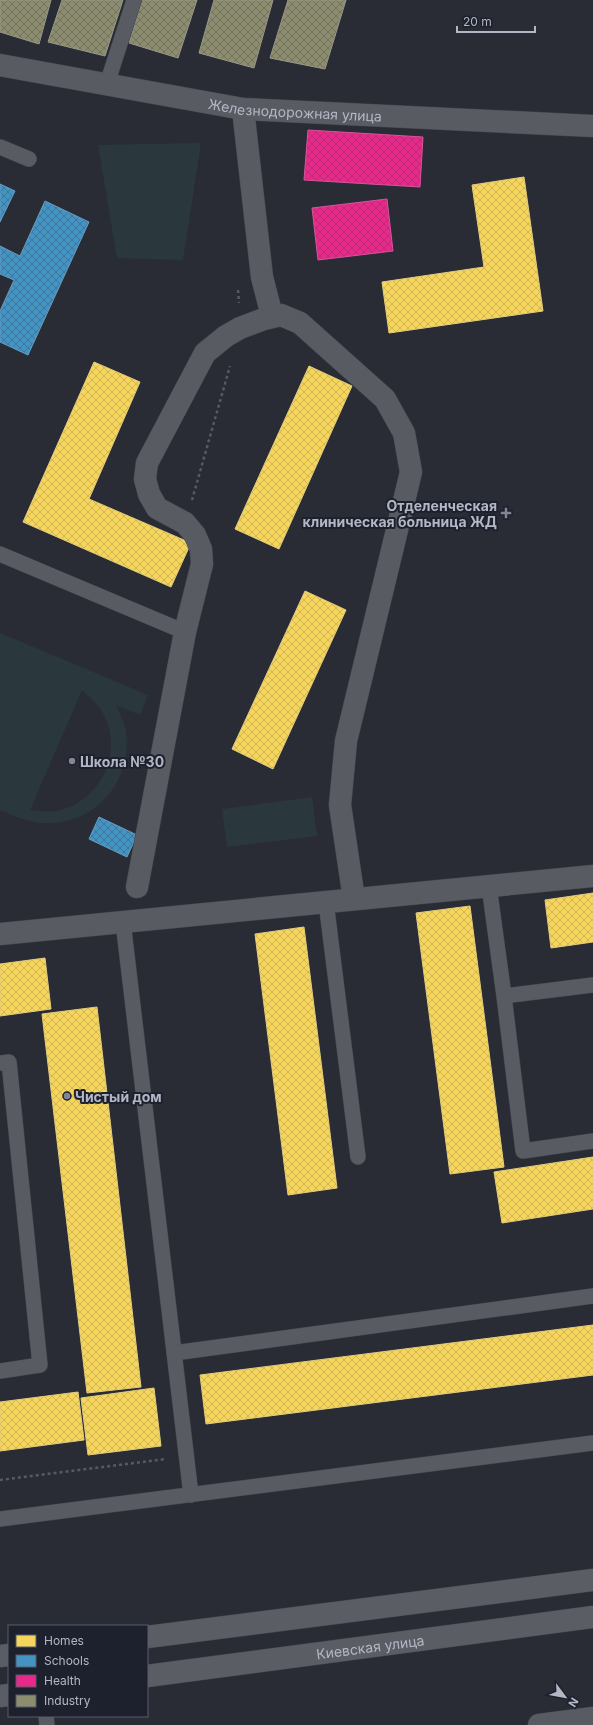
<svg xmlns="http://www.w3.org/2000/svg" width="593" height="1725" font-family="Inter,sans-serif">
<style>
.pitch{fill:#2a383d;fill-rule:evenodd}
.homes{fill:url(#homes-cross-hatch);stroke:#e2cc7c}
.schools{fill:url(#schools-cross-hatch);stroke:#659ec4}
.health{fill:url(#health-cross-hatch);stroke:#d7549c}
.industry{fill:url(#industry-cross-hatch);stroke:#989988}
.lines{fill:none;stroke-linecap:round;stroke-linejoin:round}
.lane-casing{stroke:#45474d;stroke-width:16}
.street-casing{stroke:#45474d;stroke-width:23}
.primary-casing{stroke:#474951;stroke-width:23}
.path{stroke:#575a60;stroke-width:2.5;stroke-dasharray:3 3;stroke-linecap:butt}
.lane{stroke:#595b62;stroke-width:15}
.street{stroke:#595b62;stroke-width:22}
.primary{stroke:#5b5d64;stroke-width:22}
.poi-dot{fill:#838692;stroke:#1d212e;stroke-width:1.5}
.labels{text-anchor:middle;dominant-baseline:central;stroke-width:4;stroke-linejoin:round;paint-order:stroke}
.street-label{font-size:14px;fill:#b3b7c5;stroke:#1d212e}
.poi-label{font-size:14px;font-weight:bold;fill:#b3b7c5;stroke:#1d212e;text-anchor:start}
</style>
<defs>
<pattern id="homes-cross-hatch" width="8" height="8" patternUnits="userSpaceOnUse"><rect width="8" height="8" fill="#f6d55c"/><path d="M0 0l8 8M0 8l8-8" fill="none" stroke="#d0b555"/></pattern>
<pattern id="schools-cross-hatch" width="8" height="8" patternUnits="userSpaceOnUse"><rect width="8" height="8" fill="#4393c3"/><path d="M0 0l8 8M0 8l8-8" fill="none" stroke="#3f779a"/></pattern>
<pattern id="health-cross-hatch" width="8" height="8" patternUnits="userSpaceOnUse"><rect width="8" height="8" fill="#e7298a"/><path d="M0 0l8 8M0 8l8-8" fill="none" stroke="#bb2c76"/></pattern>
<pattern id="industry-cross-hatch" width="8" height="8" patternUnits="userSpaceOnUse"><rect width="8" height="8" fill="#8c8c6e"/><path d="M0 0l8 8M0 8l8-8" fill="none" stroke="#72725f"/></pattern>
</defs>
<rect width="100%" height="100%" fill="#292c34"/>
<path class="pitch" d="M201 143 183 260 117 258 98 145Z
M0 633 148 695 140 715 116 705C120 714 124 722 126 731 132 777 101 820 53 823 34 825 17 817 0 810ZM82 690C90 698 99 705 104 715 123 753 101 799 61 810 51 813 40 811 30 810Z
M312 797 317 836 227 847 222 809Z"/>
<path class="homes" d="M524 177 543 311 389 333 382 282 484 267 472 185Z
M94 362 140 382 89 499 191 543 171 587 23 522Z
M309 366 352 386 279 549 235 529Z
M305 591 346 610 273 769 232 749Z
M593 893V942L551 948 545 900Z
M470 906 504 1167 450 1174 416 913Z
M304 927 337 1188 288 1195 255 934Z
M45 958 51 1009 0 1016V964Z
M97 1007 141 1387 87 1393 42 1014Z
M593 1157V1209L502 1223 494 1172Z
M593 1325V1375L206 1424 200 1375Z
M154 1388 161 1446 88 1455 81 1398Z
M78 1392 84 1440 0 1451V1402Z"/>
<path class="schools" d="M0 184 15 191 0 222Z
M45 201 89 222 28 355 0 342V311L14 280 0 274V246L20 256Z
M99 817 137 835 127 857 89 839Z"/>
<path class="health" d="M308 130 423 137 420 187 304 180Z
M387 199 393 251 318 260 312 208Z"/>
<path class="industry" d="M0 0H51L39 44 0 32Z
M62 0H123L105 56 48 42Z
M142 0H197L178 58 129 43Z
M214 0H273L254 68 199 53Z
M288 0H346L325 69 270 58Z"/>
<g class="lines">
<g class="lane-casing">
<path id="lane" d="M107 84 134 0
M0 147 29 159
M0 554 185 632
M489 886 504 996
M326 902 358 1157
M123 922 191 1495
M593 985 504 996 523 1151 593 1141
M0 1063 9 1062 40 1365 0 1371
M174 1353 593 1296
M0 1519 593 1443
M46 1716 47 1725"/>
</g>
<g class="street-casing">
<g id="street">
<path id="s1" d="M0 65 243 109 593 126"/>
<path d="M243 109 262 277 272 316"/>
<path d="M137 887 185 632 202 564 201 549 195 535 185 523 157 508 149 494 145 479 147 463 205 353 226 336 240 328 264 319 281 315 300 323 385 399 404 433 411 472 346 741 340 805 354 899"/>
<path d="M0 934 593 876"/>
<path d="M539 1725 593 1718"/>
</g>
</g>
<g class="primary-casing">
<g id="primary">
<path d="M147 1637 593 1580"/>
<path d="M0 1656 9 1655"/>
<path id="s2" d="M147 1676 593 1617"/>
<path d="M0 1696 9 1695"/>
</g>
</g>
<path class="path" d="M238 290 239 303
M192 500 230 366
M0 1480 166 1459"/>
<use href="#lane" class="lane"/>
<use href="#street" class="street"/>
<use href="#primary" class="primary"/>
</g>
<g class="poi-dot">
<path d="M504 507h4v4h4v4h-4v4h-4v-4h-4v-4h4z"/>
<circle cx="72" cy="761" r="4"/>
<circle cx="67" cy="1096" r="4"/>
</g>
<g class="labels">
<g class="street-label">
<text stroke="none"><textPath href="#s1" startOffset="299">Железнодорожная улица</textPath></text>
<text stroke="none"><textPath href="#s2" startOffset="225">Киевская улица</textPath></text>
</g>
<g class="poi-label">
<text x="497" y="505" text-anchor="end">Отделенческая<tspan x="497" dy="16">клиническая больница ЖД</tspan></text>
<text x="80" y="761">Школа №30</text>
<text x="75" y="1096">Чистый дом</text>
</g>
</g>
<rect x="8" y="1625" width="140" height="92" fill="#1d212e" stroke="#595d6a"/>
<rect x="16" y="1635" width="20" height="12" fill="#f6d55c" stroke="#595d6a"/>
<text x="44" y="1645" font-size="12" fill="#b3b7c5">Homes</text>
<rect x="16" y="1655" width="20" height="12" fill="#4393c3" stroke="#595d6a"/>
<text x="44" y="1665" font-size="12" fill="#b3b7c5">Schools</text>
<rect x="16" y="1675" width="20" height="12" fill="#e7298a" stroke="#595d6a"/>
<text x="44" y="1685" font-size="12" fill="#b3b7c5">Health</text>
<rect x="16" y="1695" width="20" height="12" fill="#8c8c6e" stroke="#595d6a"/>
<text x="44" y="1705" font-size="12" fill="#b3b7c5">Industry</text>
<g transform="translate(565 1697) rotate(122)" stroke="#1d212e" stroke-width="3" paint-order="stroke">
<path d="M0-3L7 15L0 10L-7 15Z" fill="#b3b7c5"/>
<text y="-6" font-size="11" font-weight="bold" text-anchor="middle" fill="#b3b7c5">N</text>
</g>
<path d="M457 26v6h78v-6" fill="none" stroke="#b3b7c5" stroke-width="2"/>
<text x="463" y="26" font-size="12" fill="#b3b7c5" stroke="#1d212e" stroke-width="3" paint-order="stroke">20 m</text>
</svg>
